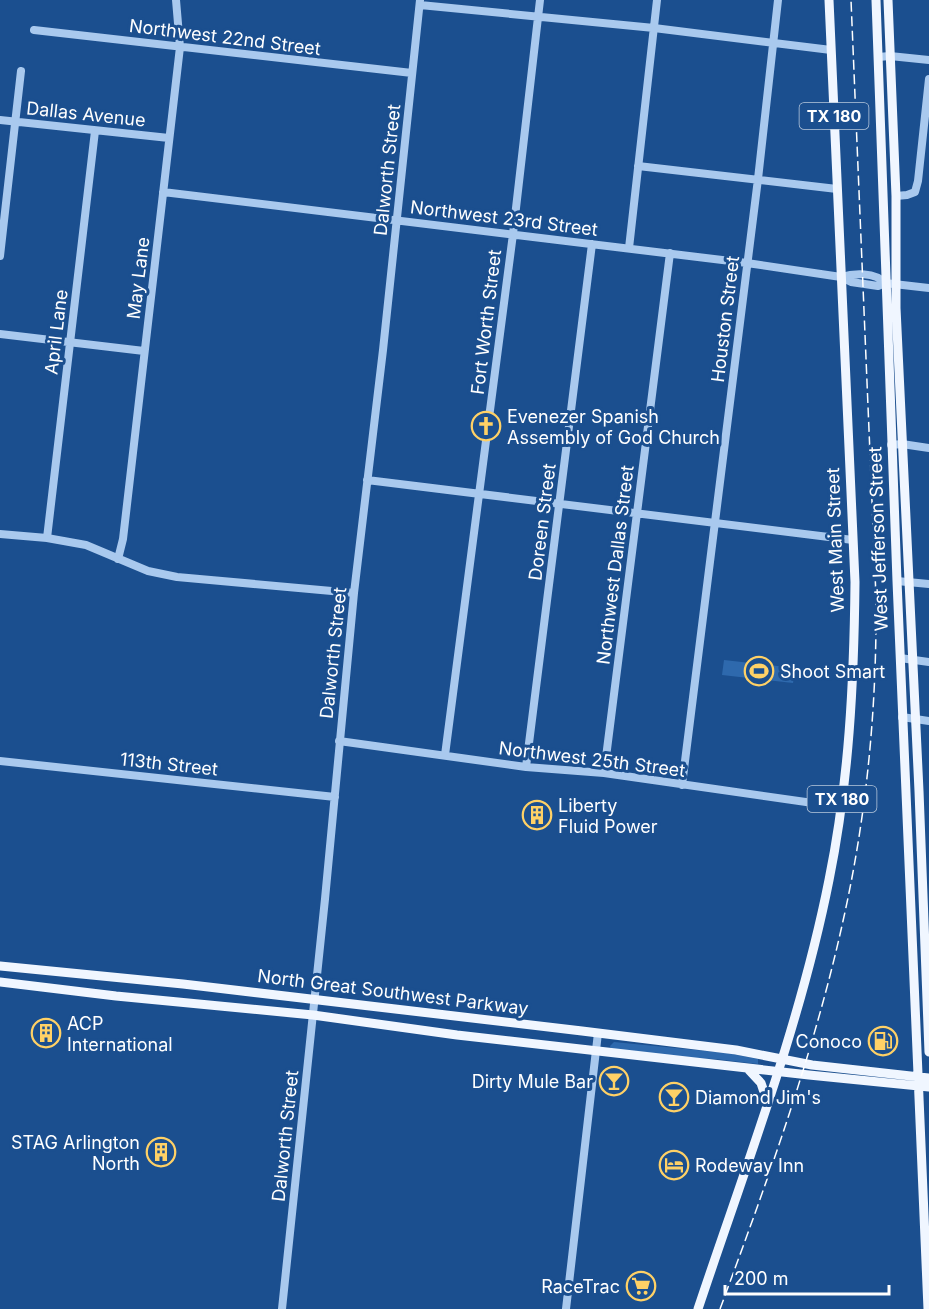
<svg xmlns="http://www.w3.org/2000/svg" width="929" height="1309" font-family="Inter,sans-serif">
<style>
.green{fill:#2e69ad}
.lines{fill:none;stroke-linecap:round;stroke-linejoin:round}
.minor{stroke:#a9c9ee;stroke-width:8}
.major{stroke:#f0f6ff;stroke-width:9}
.rail{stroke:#fff;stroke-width:1.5;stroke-dasharray:10 4.5;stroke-linecap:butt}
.labels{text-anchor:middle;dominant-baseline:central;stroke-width:6;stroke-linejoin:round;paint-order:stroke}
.shield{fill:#1b4f8f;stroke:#bbcadd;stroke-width:1.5}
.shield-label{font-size:16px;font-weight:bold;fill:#fff}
.street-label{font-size:18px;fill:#fff;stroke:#1b4f8f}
.poi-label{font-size:18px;fill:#fff;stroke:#1b4f8f;text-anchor:start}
</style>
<rect width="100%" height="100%" fill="#1b4f8f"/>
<path class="green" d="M724 660 795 668 793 683 722 675Z
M614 1042 727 1053 758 1059V1064L715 1059 681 1058 611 1049 610 1046Z"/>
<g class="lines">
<path class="minor" d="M420 5 654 28 831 50
M34 30 412 73
M878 57 890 56 929 60
M0 120 169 138
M638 166 837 189
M163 192 747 263 841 277 851 282 878 286 885 283 929 288
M896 196 907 195 915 192 918 181 929 79
M629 248 657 0
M0 256 21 71
M841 277C854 273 875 272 885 283
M0 334 144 351
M891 445 902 444 929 448
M367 480 853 540
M0 534 47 538 86 545 148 571 177 577 354 593
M47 538 95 131
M118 559 123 539 180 47 176 0
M897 581 929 584
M900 658 929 662
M902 717 929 721
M339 741 526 767 604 773 841 807
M445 755 513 234 540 0
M0 761 335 797
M526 767 592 244
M604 773 670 253
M682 785 758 179 778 0
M282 1309 325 899 354 593 383 350 420 0
M566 1309 598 1033"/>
<path class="major" d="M876 0 897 581 928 1309
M888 0 896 196V308L919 791 929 1052
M0 966 183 984 582 1031 736 1050 812 1065 929 1078
M0 982 116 996 313 1015 457 1035 809 1075 929 1087
M747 1068 761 1083 767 1101
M698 1309C745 1168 800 1026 829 880 849 782 854 682 855 582L829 0"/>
<path class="rail" d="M720 1309C767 1182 814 1053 843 921 867 814 877 706 876 597L851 0"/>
</g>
<defs>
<g id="church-ring" transform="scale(1.5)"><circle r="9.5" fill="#1b4f8f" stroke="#ffd166" stroke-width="1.5"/><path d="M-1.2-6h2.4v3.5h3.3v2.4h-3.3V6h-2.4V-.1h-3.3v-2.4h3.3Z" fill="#ffd166"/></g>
<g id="stadium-ring" transform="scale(1.5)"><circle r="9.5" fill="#1b4f8f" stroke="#ffd166" stroke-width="1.5"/><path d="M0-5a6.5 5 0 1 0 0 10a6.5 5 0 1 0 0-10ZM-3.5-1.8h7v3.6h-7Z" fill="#ffd166"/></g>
<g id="building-ring" transform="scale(1.5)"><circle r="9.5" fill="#1b4f8f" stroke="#ffd166" stroke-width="1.5"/><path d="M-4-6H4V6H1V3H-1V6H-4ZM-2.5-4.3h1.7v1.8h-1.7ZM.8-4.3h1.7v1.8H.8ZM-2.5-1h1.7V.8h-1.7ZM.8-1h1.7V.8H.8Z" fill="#ffd166"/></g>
<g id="fuel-ring" transform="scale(1.5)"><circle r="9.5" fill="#1b4f8f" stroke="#ffd166" stroke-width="1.5"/><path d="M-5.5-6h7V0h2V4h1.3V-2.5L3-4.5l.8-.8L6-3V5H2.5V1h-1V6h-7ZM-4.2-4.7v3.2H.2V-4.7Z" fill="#ffd166"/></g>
<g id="bar-ring" transform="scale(1.5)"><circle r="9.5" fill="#1b4f8f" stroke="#ffd166" stroke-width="1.5"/><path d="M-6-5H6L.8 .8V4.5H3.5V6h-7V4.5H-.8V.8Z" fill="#ffd166"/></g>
<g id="hotel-ring" transform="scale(1.5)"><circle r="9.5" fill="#1b4f8f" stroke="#ffd166" stroke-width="1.5"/><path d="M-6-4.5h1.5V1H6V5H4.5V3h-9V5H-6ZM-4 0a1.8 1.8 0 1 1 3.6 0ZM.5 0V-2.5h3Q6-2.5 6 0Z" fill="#ffd166"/></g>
<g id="supermarket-ring" transform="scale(1.5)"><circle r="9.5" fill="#1b4f8f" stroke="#ffd166" stroke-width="1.5"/><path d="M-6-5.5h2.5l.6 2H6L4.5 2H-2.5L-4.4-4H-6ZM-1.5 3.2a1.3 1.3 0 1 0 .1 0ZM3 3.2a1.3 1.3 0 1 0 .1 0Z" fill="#ffd166"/></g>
</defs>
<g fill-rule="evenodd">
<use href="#church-ring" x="486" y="426"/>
<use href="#stadium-ring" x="759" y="671"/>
<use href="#building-ring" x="537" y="815"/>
<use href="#building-ring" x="46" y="1033"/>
<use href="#fuel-ring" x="883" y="1041"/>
<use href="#bar-ring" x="614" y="1081"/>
<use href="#bar-ring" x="674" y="1097"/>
<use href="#building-ring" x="161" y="1152"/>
<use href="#hotel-ring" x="674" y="1165"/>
<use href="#supermarket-ring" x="641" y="1286"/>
</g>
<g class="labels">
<g class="shield">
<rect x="799.5" y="103" width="69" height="26" rx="4.5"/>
<rect x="807.5" y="786" width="69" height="26" rx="4.5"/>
</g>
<g class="shield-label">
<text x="834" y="116">TX 180</text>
<text x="842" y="799">TX 180</text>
</g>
<g class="street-label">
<text transform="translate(225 37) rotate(7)">Northwest 22nd Street</text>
<text transform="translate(86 114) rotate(6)">Dallas Avenue</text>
<text transform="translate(387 170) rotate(-84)">Dalworth Street</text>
<text transform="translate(504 218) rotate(7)">Northwest 23rd Street</text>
<text transform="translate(138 278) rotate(-83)">May Lane</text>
<text transform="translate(725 319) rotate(-83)">Houston Street</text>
<text transform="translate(486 322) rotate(-83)">Fort Worth Street</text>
<text transform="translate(56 332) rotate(-83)">April Lane</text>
<text transform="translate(542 522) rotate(-83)">Doreen Street</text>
<text transform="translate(878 539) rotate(-92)">West Jefferson Street</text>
<text transform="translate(835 540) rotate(-92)">West Main Street</text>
<text transform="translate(615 565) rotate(-83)">Northwest Dallas Street</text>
<text transform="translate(333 653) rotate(-84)">Dalworth Street</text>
<text transform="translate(592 759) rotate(7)">Northwest 25th Street</text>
<text transform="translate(169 764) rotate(6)">113th Street</text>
<text transform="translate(393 992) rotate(7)">North Great Southwest Parkway</text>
<text transform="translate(285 1136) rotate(-84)">Dalworth Street</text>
</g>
<g class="poi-label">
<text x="507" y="416">Evenezer Spanish<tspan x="507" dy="21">Assembly of God Church</tspan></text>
<text x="780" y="671">Shoot Smart</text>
<text x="558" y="805">Liberty<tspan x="558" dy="21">Fluid Power</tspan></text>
<text x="67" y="1023">ACP<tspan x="67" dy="21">International</tspan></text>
<text x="862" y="1041" text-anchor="end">Conoco</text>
<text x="593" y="1081" text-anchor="end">Dirty Mule Bar</text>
<text x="695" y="1097">Diamond Jim's</text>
<text x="140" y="1142" text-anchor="end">STAG Arlington<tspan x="140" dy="21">North</tspan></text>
<text x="695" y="1165">Rodeway Inn</text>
<text x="620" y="1286" text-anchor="end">RaceTrac</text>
</g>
</g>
<path d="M725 1285v9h164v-9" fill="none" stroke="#ffffff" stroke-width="3"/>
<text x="734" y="1285" font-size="18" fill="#ffffff" stroke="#1b4f8f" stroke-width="4.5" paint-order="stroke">200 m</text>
</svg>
